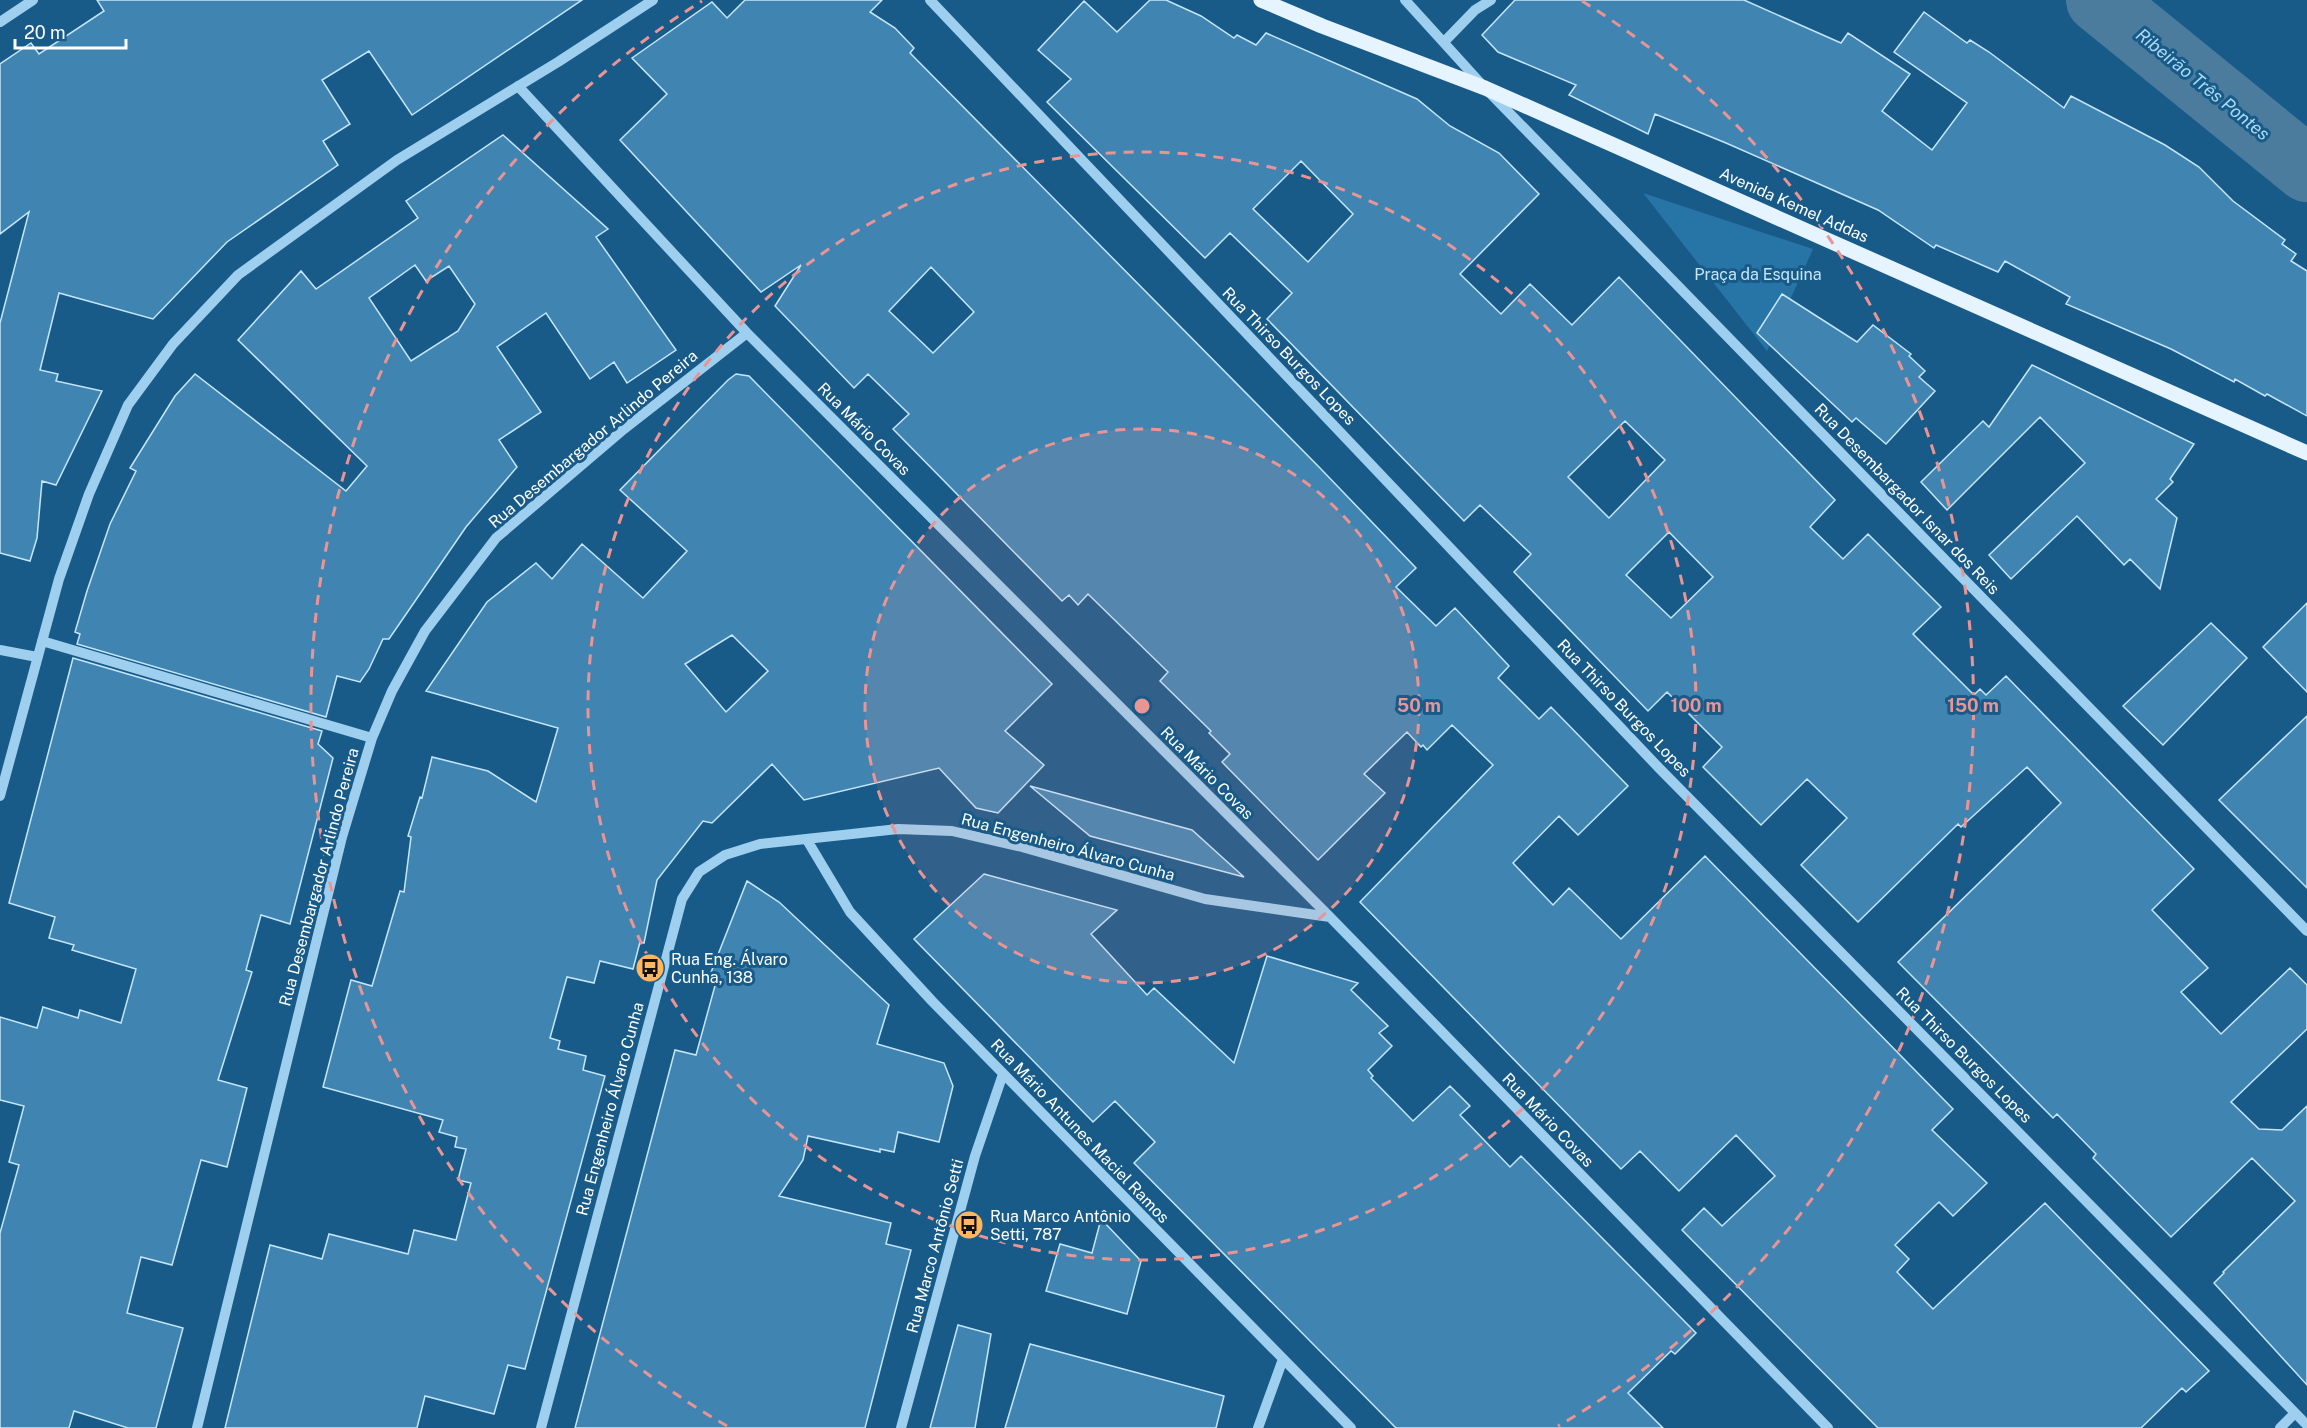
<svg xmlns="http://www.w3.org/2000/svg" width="2307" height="1428" font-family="'Public Sans',sans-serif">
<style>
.green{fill:#2774a6}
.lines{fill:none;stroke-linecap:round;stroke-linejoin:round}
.river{stroke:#4b7c9d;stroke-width:66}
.building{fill:#4085b2;stroke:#c5e6fa;stroke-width:1.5;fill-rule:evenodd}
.minor{stroke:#9fcfee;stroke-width:10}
.major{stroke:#e6f4ff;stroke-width:15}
.ring{fill:none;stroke:#ea9494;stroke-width:3;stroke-dasharray:10 8}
.labels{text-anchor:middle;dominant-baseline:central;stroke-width:6;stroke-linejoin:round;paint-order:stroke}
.street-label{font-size:16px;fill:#fff;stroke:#185b89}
.park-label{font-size:16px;fill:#c5e6fa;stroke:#185b89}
.poi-label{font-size:16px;fill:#fff;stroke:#185b89;text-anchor:start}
.water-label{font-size:18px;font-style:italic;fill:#abd9f5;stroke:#185b89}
.centre{fill:#ea9494;stroke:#185b89;stroke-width:3}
.ring-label{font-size:18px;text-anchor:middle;font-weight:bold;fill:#ea9494;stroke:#185b89;stroke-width:6;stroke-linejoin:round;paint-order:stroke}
</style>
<rect width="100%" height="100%" fill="#185b89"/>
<path class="green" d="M1643 193 1813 249 1767 351Z"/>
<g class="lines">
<path class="river" d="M2099 0 2307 169"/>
</g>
<path class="building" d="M97 0H582L412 115 369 51 322 80 350 124 323 141 338 165 227 242 153 319 59 293 40 370 58 374 56 381 102 391 56 485 42 481 37 538 30 561 0 553V323L29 212 0 234V64L31 43 39 54 104 11Z
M745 0H882L870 12 895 28 914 48 910 53 1320 468 1416 568 1396 587 1436 626 1455 608 1509 666 1498 678 1539 719 1551 707 1628 786 1578 835 1559 816 1513 863 1553 905 1569 888 1621 939 1705 856 1953 1109 1932 1130 1987 1183 1953 1216 1939 1202 1895 1245 1909 1259 1897 1272 1933 1309 2045 1203 2209 1371 2186 1392 2182 1388 2141 1428H1878L1682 1230 1704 1208 1722 1226 1775 1176 1736 1135 1679 1191 1640 1151 1621 1169 1360 902 1493 765 1452 725 1427 750 1423 745 1421 747 1407 732 1364 774 1385 793 1318 860 1222 762 1230 754 1209 733 1211 731 1160 681 1168 672 1088 594 1078 605 1069 595 1062 601 893 429 909 414 868 374 854 388 775 306 801 265 761 292 620 140 667 94 632 58 712 2 727 18ZM931 267 974 312 933 353 889 311Z
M1150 0H1166L1201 16 1234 38 1237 35 1256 45 1266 33 1417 99 1450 126 1499 153 1539 194 1460 274 1501 314 1530 284 1572 325 1619 277 1835 500 1810 527 1843 559 1868 534 1941 607 1913 634 1974 695 1980 689 1986 695 2006 676 2194 869 2152 910 2208 968 2181 992 2221 1034 2290 968 2307 985V1029L2231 1102 2259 1129 2282 1130 2307 1106V1385L2214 1283 2224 1273 2223 1272 2295 1201 2252 1158 2171 1237 2093 1158 2096 1154 2057 1114 2053 1118 1898 962 2061 803 2027 767 1961 827 1958 824 1858 922 1801 865 1847 818 1807 779 1761 825 1703 767 1722 747 1667 692 1648 711 1514 572 1531 554 1480 505 1464 521 1267 319 1292 293 1230 233 1205 258 1047 102 1071 79 1038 50 1084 1 1117 32ZM1301 161 1353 214 1308 262 1253 209ZM1625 421 1665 460 1609 518 1568 477ZM1669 532 1713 577 1671 618 1626 575Z
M1515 0H1744L1841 43 1848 33 1910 74 1882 111 1932 150 1967 103 1894 52 1924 12 1967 43 1970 40 1989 52 2064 108 2071 96 2165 145 2199 167 2233 201 2285 240 2282 244 2296 254 2291 261 2307 271V416L2267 394 2265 396 2235 379 2234 382 2171 349 2066 304 2070 297 2005 261 1998 272 1936 245 1934 248 1878 210 1726 143 1655 114 1648 134 1569 95 1576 85 1498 52 1482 35Z
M503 135 608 229 596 237 676 350 627 383 614 362 590 379 546 313 497 347 541 412 499 440 517 467 466 527 389 639H383L369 669 360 682 337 676 326 717 77 644 80 634 75 632 87 591 110 524 136 471 130 468 175 396 195 374 346 491 367 466 238 340 301 271 316 289 418 218 406 201ZM415 265 426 281 449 266 475 304 458 331 411 361 369 298Z
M1782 294 1857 342 1873 325 1911 354 1909 356 1925 371 1919 377 1935 391 1886 444 1856 418 1852 422 1757 333Z
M2032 365 2194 444 2170 479 2173 482 2156 499 2177 518 2160 589 2130 559 2124 565 2077 516 2011 579 1989 555 2085 463 2040 417 1947 510 1921 482 1983 421 1989 427Z
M736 374 749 376 1052 684 1005 731 1044 765 998 813 976 808 939 768 804 800 772 764 712 823 703 821 657 880 644 943 640 942 633 969 600 961 594 983 567 977 550 1038 560 1041 558 1049 586 1056 583 1070 605 1076 525 1369 508 1365 494 1414 425 1396 417 1428H225L270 1245 322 1259 329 1234 408 1254 414 1230 456 1240 471 1183 458 1180 466 1149 455 1147 457 1137 439 1132 443 1120 323 1087 351 980 372 986 400 891 404 892 411 837 408 836 420 797 422 798 432 757 488 771 536 802 558 728 426 691 487 602 536 563 552 579 582 544 643 598 687 551 620 490 728 380ZM732 635 768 671 726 712 685 664Z
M2307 603V692L2263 647Z
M2211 623 2247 658 2163 745 2123 706Z
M73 658 322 731 318 744 333 758 290 924 261 915 246 970 252 972 218 1080 247 1088 227 1167 201 1160 172 1265 141 1257 127 1313 183 1328 156 1428H128L74 1411 69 1428H0V1233L19 1165 9 1162 24 1106 0 1100V1017L37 1028 43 1007 78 1018 80 1010 121 1023 136 969 72 950 74 945 49 938 55 917 9 903Z
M2307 716V888L2219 800Z
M1030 786 1192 830 1244 877 1090 836Z
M984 874 1117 910 1091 934 1147 995 1154 988 1234 1063 1267 956 1358 983 1351 990 1388 1026 1379 1033 1392 1046 1368 1070 1373 1076 1371 1078 1413 1121 1450 1086 1470 1106 1460 1115 1510 1167 1521 1156 1696 1333 1675 1354 1671 1351 1628 1393 1663 1428H1396L1134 1163 1155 1142 1115 1101 1093 1122 914 939Z
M747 881 779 902 889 1005 877 1044 944 1063 953 1086 939 1142 898 1132 894 1152 880 1149V1152L808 1136 803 1160 779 1196 891 1223 886 1244 911 1250 865 1428H575L675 1050 696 1055 716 982 708 980Z
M1101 1219 1141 1261 1127 1314 1046 1291 1060 1244 1092 1253Z
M958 1325 991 1334 975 1428H930Z
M1030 1344 1224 1396 1216 1428H1005Z"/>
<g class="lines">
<path class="minor" d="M930 0 1659 768 2307 1425
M1405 0 1485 88 2307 931
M0 22 33 0
M1444 42 1475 10 1491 0
M518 86 747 333 1330 917 1828 1428
M42 641 372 738
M0 650 37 657
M0 796 59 579 89 494 128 405 173 344 238 275 397 160 558 62 653 0
M807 840 850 912 932 1001 1351 1428
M197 1428 342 837 372 738 392 691 425 631 496 538 624 429 747 333
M541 1428 682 899 699 872 725 855 760 844 898 829 952 831 1022 847 1205 899 1330 917
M901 1428 975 1156 1003 1074
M1258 1428 1283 1359
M2280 1428 2295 1413"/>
<path class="major" d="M1261 0 1322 26 1485 88 2307 453"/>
</g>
<circle cx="1142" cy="706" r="277" fill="#ea9494" fill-opacity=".12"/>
<g class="ring">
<circle cx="1142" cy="706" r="277"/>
<circle cx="1142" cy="706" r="554"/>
<path d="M727 1426A831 831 0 0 1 702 1M1582 1A831 831 0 0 1 1558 1426"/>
</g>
<defs>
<g id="bus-disc" transform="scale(1.5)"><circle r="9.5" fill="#ffb65c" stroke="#185b89"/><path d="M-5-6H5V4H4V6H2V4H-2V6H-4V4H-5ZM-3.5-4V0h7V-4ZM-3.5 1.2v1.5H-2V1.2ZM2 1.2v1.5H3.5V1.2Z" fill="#111"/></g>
</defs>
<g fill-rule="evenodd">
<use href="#bus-disc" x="650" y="968"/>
<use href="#bus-disc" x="969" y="1225"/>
</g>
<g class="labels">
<g class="street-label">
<text transform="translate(1794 205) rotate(24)">Avenida Kemel Addas</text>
<text transform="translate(1289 356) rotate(46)">Rua Thirso Burgos Lopes</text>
<text transform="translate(864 429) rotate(45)">Rua Mário Covas</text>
<text transform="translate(593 439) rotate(-40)">Rua Desembargador Arlindo Pereira</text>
<text transform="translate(1907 499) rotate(46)">Rua Desembargador Isnar dos Reis</text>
<text transform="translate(1624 708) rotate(46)">Rua Thirso Burgos Lopes</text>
<text transform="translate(1207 773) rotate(45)">Rua Mário Covas</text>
<text transform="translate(1068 847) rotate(15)">Rua Engenheiro Álvaro Cunha</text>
<text transform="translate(319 877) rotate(-75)">Rua Desembargador Arlindo Pereira</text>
<text transform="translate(1964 1055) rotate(45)">Rua Thirso Burgos Lopes</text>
<text transform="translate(610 1109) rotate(-75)">Rua Engenheiro Álvaro Cunha</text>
<text transform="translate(1548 1120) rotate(46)">Rua Mário Covas</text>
<text transform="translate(1080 1131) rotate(46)">Rua Mário Antunes Maciel Ramos</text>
<text transform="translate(935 1246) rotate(-75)">Rua Marco Antônio Setti</text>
</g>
<g class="park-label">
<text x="1758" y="274">Praça da Esquina</text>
</g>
<g class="poi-label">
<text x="671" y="959">Rua Eng. Álvaro<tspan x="671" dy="18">Cunha, 138</tspan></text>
<text x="990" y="1216">Rua Marco Antônio<tspan x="990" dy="18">Setti, 787</tspan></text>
</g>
<g class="water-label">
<text transform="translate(2203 84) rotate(39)">Ribeirão Três Pontes</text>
</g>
</g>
<circle cx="1142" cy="706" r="9" class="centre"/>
<g class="ring-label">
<text x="1419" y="712">50 m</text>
<text x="1696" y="712">100 m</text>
<text x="1973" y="712">150 m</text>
</g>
<path d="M15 39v9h111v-9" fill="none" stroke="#ffffff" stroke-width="3"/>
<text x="24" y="39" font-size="18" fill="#ffffff" stroke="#185b89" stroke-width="4.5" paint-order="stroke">20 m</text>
</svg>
